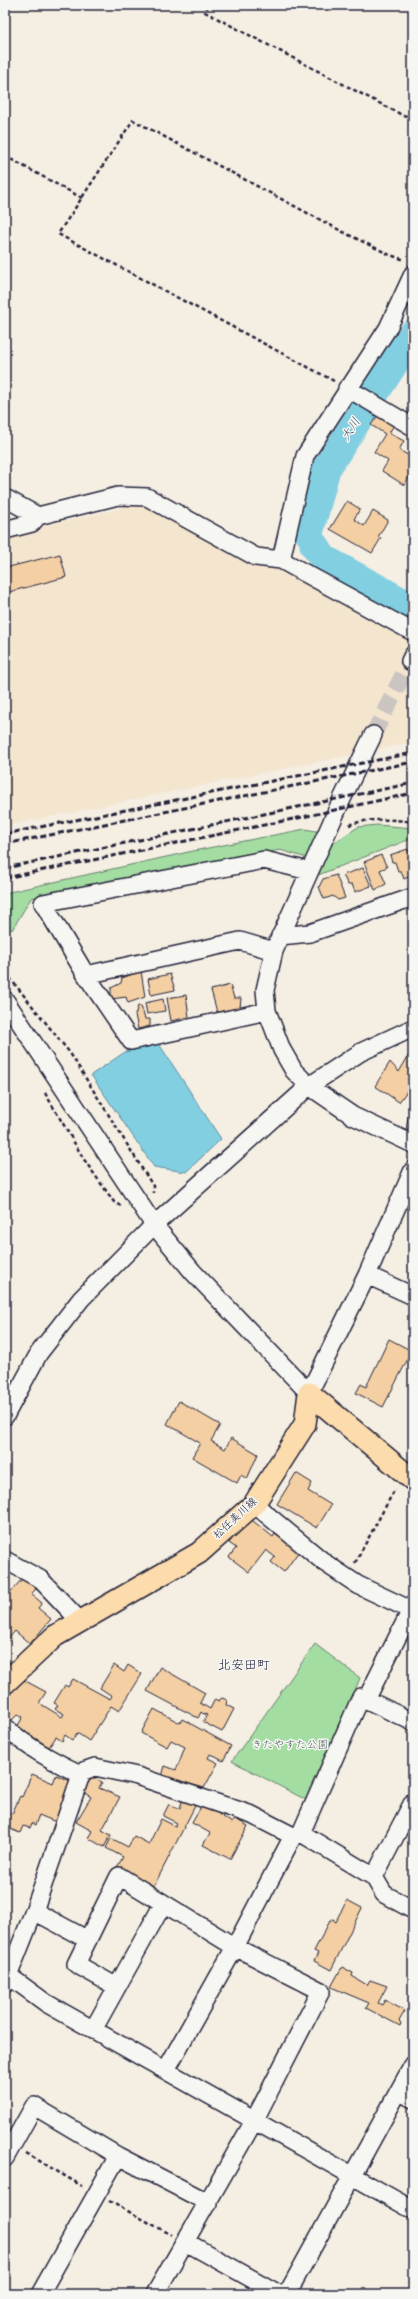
<svg xmlns="http://www.w3.org/2000/svg" width="418" height="2299" font-family="'Gochi Hand','Klee One',sans-serif">
<style>
.built{fill:#f4e5cf}
.green{fill:#a4dda2;stroke:#63806e}
.water{fill:#83cfe2;stroke:#5c8a9f}
.lines{fill:none;stroke-linecap:round;stroke-linejoin:round}
.river{stroke:#83cfe2;stroke-width:29}
.building{fill:#f3cfa3;stroke:#22223b}
.minor-tunnel{stroke:#cbc5c1;stroke-width:17;stroke-dasharray:17 8;stroke-linecap:butt}
.minor-casing{stroke:#22223b;stroke-width:20}
.major-casing{stroke:#22223b;stroke-width:24}
.path{stroke:#22223b;stroke-width:2.5;stroke-dasharray:4 3;stroke-linecap:butt}
.minor{stroke:#f6f6f2;stroke-width:17}
.major{stroke:#fcdcac;stroke-width:21}
.rail{stroke:#22223b;stroke-width:3;stroke-dasharray:6 3;stroke-linecap:butt}
.labels{text-anchor:middle;dominant-baseline:central;stroke-width:3;stroke-linejoin:round;paint-order:stroke}
.street-label{font-size:11px;fill:#22223b;stroke:#f6f6f2}
.park-label{font-size:11px;fill:#495a5a;stroke:#f6f6f2}
.water-label{font-size:12px;font-style:italic;fill:#3f566d;stroke:#f6f6f2}
.quarter-label{font-size:13px;fill:#22223b;stroke:#f6f6f2}
</style>
<rect width="100%" height="100%" fill="#f5eee2"/>
<filter id="ink" filterUnits="userSpaceOnUse"><feTurbulence type="fractalNoise" baseFrequency=".025" numOctaves="2"/><feDisplacementMap in="SourceGraphic" scale="8" xChannelSelector="R" yChannelSelector="G"/><feConvolveMatrix kernelMatrix="1 2 1 2 8 2 1 2 1" color-interpolation-filters="sRGB"/></filter>
<g filter="url(#ink)">
<path class="built" d="M144 503 258 568 284 566 413 638V742L5 826V535Z"/>
<path class="green" d="M377 825 413 828V838L318 875 331 845 358 827Z
M305 829 321 832 307 858 280 850 31 898 12 930 5 925V893L193 851Z
M315 1644 360 1678 308 1801 232 1761Z"/>
<path class="water" d="M159 1044 221 1139 186 1172 154 1167 91 1075 125 1052Z"/>
<g class="lines">
<path class="river" d="M309 533 326 469 413 334
M314 545 324 559 413 608"/>
</g>
<path class="building" d="M378 415 394 425 389 433 404 441 399 450 413 458V478L410 476 404 485 382 471 388 461 374 452 385 434 371 425Z
M347 501 360 509 354 519 364 526 373 511 388 520 378 537 381 538 372 553 330 529Z
M60 554 66 577 5 593V568Z
M408 849 413 862V875L404 879 401 871H398L395 862H392L390 855Z
M381 855 387 867 380 870 386 884 375 890 364 862Z
M363 868 371 886 355 892 352 884 348 885 343 875Z
M336 875 345 898 338 900 333 896 324 899 319 887 323 879Z
M141 971 145 997 128 1003 126 997 111 999V988L121 983 122 978Z
M170 974 175 990 151 995 148 979Z
M230 985 234 998H241L240 1008 217 1012 211 990Z
M186 995 189 1017 171 1021 167 998Z
M163 999 165 1011 147 1014 145 1003Z
M138 1006H141L145 1019H150V1026L138 1029 135 1015Z
M409 1055 413 1058V1083L399 1102 375 1086 390 1062 399 1072Z
M409 1111 413 1112V1131L406 1130Z
M389 1339 412 1351 383 1407 356 1393 361 1384 366 1387Z
M179 1401 220 1425 211 1441 225 1449 231 1438 258 1454 247 1479 241 1475 237 1483 192 1457 200 1443 167 1424Z
M296 1473 312 1483 308 1491 331 1505 317 1528 277 1504Z
M248 1517 273 1537 275 1534 299 1551 284 1572 271 1562 275 1557 266 1550 249 1572 229 1557 236 1548 229 1543Z
M23 1578 36 1589 31 1594 42 1603 38 1608 51 1619 30 1644 15 1631 8 1639 5 1637V1598Z
M114 1665 124 1672 128 1665 142 1674 119 1711 111 1706 89 1741 77 1733 72 1740 65 1735 62 1741 56 1737 49 1747 17 1727 23 1717 18 1714 12 1720 5 1716V1694L7 1692 10 1694 20 1678 46 1692 39 1703 62 1717 64 1714 55 1709 58 1705 54 1703 65 1685 68 1687 73 1679 110 1699 112 1696 100 1688Z
M160 1667 205 1693 200 1703 210 1709 215 1699 218 1701 222 1698 227 1700 226 1705 234 1709 222 1732 203 1722 207 1715 202 1713 201 1712 198 1718 147 1691Z
M154 1709 180 1723 182 1719 231 1746 223 1761 210 1754 208 1758 218 1763 204 1788 162 1776 165 1766 176 1770 185 1747 171 1740 167 1747 141 1733Z
M32 1774 53 1783 56 1775 73 1782 56 1822 39 1815 35 1825 32 1823 30 1828 23 1826 20 1833 5 1827V1811L12 1814 20 1796 22 1797Z
M92 1777 102 1782 99 1788 120 1797 102 1830 111 1835 104 1847 88 1838 92 1831 76 1822 91 1797 83 1792Z
M183 1797 197 1802 154 1886 117 1867 123 1857 106 1848 111 1838 128 1847 134 1836 149 1844 161 1819 175 1826 177 1823 163 1816 169 1804 180 1809Z
M203 1803 232 1823 235 1819 248 1826 230 1859 203 1845 210 1833 192 1823Z
M347 1900 362 1908 331 1970 314 1961 318 1953 314 1951 331 1919 336 1922Z
M342 1967 353 1973 352 1976 367 1985 370 1980 387 1986 378 2003 382 2005 385 2000 405 2011 399 2021 401 2023 400 2026 366 2008 369 2003 331 1987Z"/>
<g class="lines">
<path class="minor-tunnel" d="M373 735 410 661"/>
<g class="minor-casing">
<path id="minor" d="M347 388 413 427
M5 498 38 516
M5 530 32 523 38 516 118 496 147 497 256 557 281 560 413 632
M281 560 305 456 388 328 413 274
M410 661 413 655
M373 735 342 799 274 951 265 990 267 1011 282 1050 294 1071 309 1086 353 1116 413 1144
M280 936 310 933 413 897
M86 975 240 941 274 951
M5 1000 154 1225 193 1272 309 1393 367 1275 413 1170
M267 1011 131 1041 86 975 43 903 264 860 309 871
M367 1275 413 1296
M5 1416 39 1353 81 1299 154 1225 309 1086 361 1052 413 1028
M254 1504 325 1563 358 1585 413 1611
M5 1560 40 1579 80 1621
M366 1700 411 1610
M5 1727C27 1747 51 1760 78 1773L95 1767 137 1776 252 1815 293 1836 301 1833 374 1877 384 1894 413 1910
M301 1833 361 1697 413 1722
M374 1877 413 1802
M34 1911 88 1940
M5 1973 46 2003 413 2210
M5 1984 34 1911 82 1772
M117 1987 76 1964 119 1876 235 1947 321 1991 254 2121 155 2294
M93 2030 163 1904
M166 2070 235 1947 293 1836
M399 2091 413 2099
M5 2158 34 2106 118 2156 209 2203
M186 2242 279 2294
M40 2294 118 2156
M287 2294 413 2065"/>
</g>
<g class="major-casing">
<path id="major" d="M309 1393 413 1480
M5 1683 55 1636 199 1553 254 1504 305 1424 309 1393"/>
</g>
<path class="path" d="M208 5 205 12 404 116 410 114 413 116
M5 156 82 198
M334 381 58 234 133 120 345 233 390 255 405 260
M349 825C367 818 394 819 413 822
M5 972 70 1053 153 1186V1193
M45 1093 85 1161 114 1202 121 1206
M355 1563 395 1489
M26 2153 82 2186
M109 2201 172 2235"/>
<use href="#minor" class="minor"/>
<use href="#major" class="major"/>
<path class="rail" d="M5 834 413 753
M5 844 413 762
M5 868 413 783
M5 878 298 818 413 793"/>
</g>
</g>
<g class="labels">
<g class="street-label">
<text transform="translate(236 1519) rotate(-43)">松任美川線</text>
</g>
<g class="park-label">
<text x="290" y="1746">きたやすた公園</text>
</g>
<g class="water-label">
<text transform="translate(352 430) rotate(-57)">大川</text>
</g>
<g class="quarter-label">
<text x="244" y="1666">北安田町</text>
</g>
</g>
<rect width="418" height="2299" fill="none" stroke="#f6f6f2" stroke-width="20"/>
<rect x="10" y="10" width="398" height="2279" fill="none" stroke="#22223b" stroke-width="1.5" filter="url(#ink)"/>
</svg>
